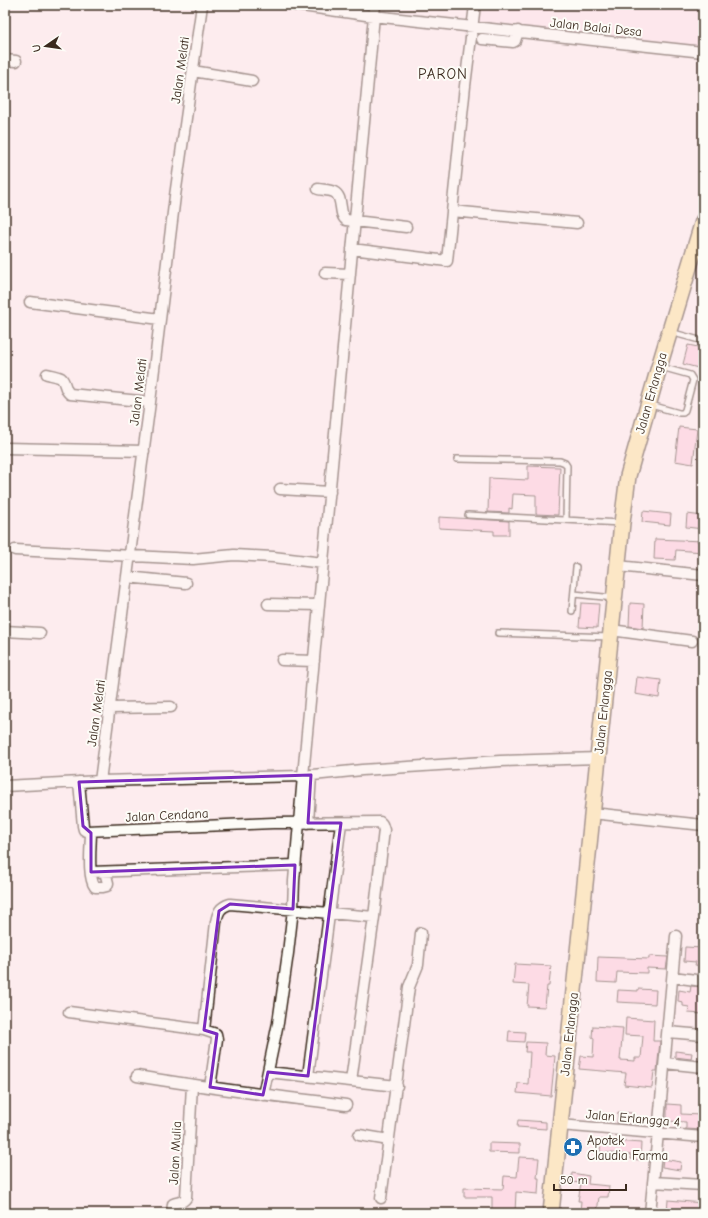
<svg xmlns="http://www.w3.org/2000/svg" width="708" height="1218" font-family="'Comic Neue',sans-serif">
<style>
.built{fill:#fde0e8}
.building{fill:#fdc5da;stroke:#3b2a1e}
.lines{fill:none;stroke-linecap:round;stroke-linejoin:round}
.service-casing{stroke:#3b2a1e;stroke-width:8}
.minor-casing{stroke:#3b2a1e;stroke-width:13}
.primary-casing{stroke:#3b2a1e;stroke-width:18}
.service{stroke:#fdfcf7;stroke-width:5}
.minor{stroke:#fdfcf7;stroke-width:10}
.primary{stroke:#fadf96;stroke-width:15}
.marked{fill:none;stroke:#7b2cbf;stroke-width:3;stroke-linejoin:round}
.labels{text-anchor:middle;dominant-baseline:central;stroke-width:4;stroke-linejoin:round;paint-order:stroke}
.street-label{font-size:13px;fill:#3b2a1e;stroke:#fdfcf7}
.poi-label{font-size:13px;fill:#3b2a1e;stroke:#fdfcf7;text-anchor:start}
.quarter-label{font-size:15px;letter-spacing:1px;fill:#3b2a1e;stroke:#fdfcf7}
</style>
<rect width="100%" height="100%" fill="#fdecee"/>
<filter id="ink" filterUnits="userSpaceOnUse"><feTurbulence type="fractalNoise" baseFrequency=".025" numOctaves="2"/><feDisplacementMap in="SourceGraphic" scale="8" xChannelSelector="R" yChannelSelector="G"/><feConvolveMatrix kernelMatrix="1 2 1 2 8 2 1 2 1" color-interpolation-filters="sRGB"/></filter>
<g filter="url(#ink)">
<path class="built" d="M479 5H703V47L478 23Z"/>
<path class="building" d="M688 345 703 348V363L702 369 683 364Z
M679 427 697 429 693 464 675 461Z
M528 466 560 467 558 515 536 514V495L513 494 512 509 509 508V513L488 512 489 478 528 480Z
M643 511 671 514 670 525 642 522Z
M687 514 703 516V529L686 527Z
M439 517 509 521V535H494V531L439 528Z
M655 539 703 541V552L676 550 675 560 654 559Z
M581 603 599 604 597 628 579 627Z
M630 603 644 604 643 628 629 626Z
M637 677 661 680 659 698 635 694Z
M685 947 703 948V966L695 965 696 962 684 961Z
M649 956 668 957 666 969 647 968V973L617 972 616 983 597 982 598 957 649 959Z
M515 964 551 966 549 986H547L545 1007 527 1006 529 985 513 984Z
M691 986 703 987V1014L688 1013 689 1007 683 1006V1002L678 1001 679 990 690 992Z
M638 989 656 990 655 1004 617 1002 618 990 638 991Z
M626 1018 654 1020 653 1041H660L657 1071H654L652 1088 624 1085 626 1073 579 1069 581 1056 593 1057 594 1038 592 1037 593 1026 623 1028 620 1060 635 1061V1058H641L643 1036 625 1035Z
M509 1031 525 1032 524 1042 508 1041Z
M526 1042 546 1043 545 1055 555 1056 551 1096 517 1093 518 1083 528 1084 530 1052H525Z
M675 1051 692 1053 691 1059 675 1057Z
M667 1104 681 1105V1114L700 1115V1120L703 1121V1130L686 1129V1122L667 1121Z
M618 1112 632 1113 631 1124 617 1123Z
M518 1120 546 1122V1129L517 1127Z
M601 1140 641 1143 640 1160 631 1159V1155L600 1152Z
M489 1143 520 1144V1153L489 1152Z
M519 1157 539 1158 537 1178H539L538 1194 516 1192 515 1213H492V1197H464V1188L503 1189 504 1176 517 1177Z
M663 1159 681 1162 680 1170 662 1167Z
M572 1173 589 1176 588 1184 609 1186 608 1197H599L597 1213 580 1212 581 1201H578L581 1183 571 1182Z
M668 1200 703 1203V1213L683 1211V1213H667Z"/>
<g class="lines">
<g class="service-casing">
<path id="service" d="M670 332 703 341
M651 405 679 413H683L685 410 693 380 690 375 661 367
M457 459 560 461 565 463 567 466 566 520
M468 515 621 523
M574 594 614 598
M572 611 576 567
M498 633 610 637"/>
</g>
<g class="minor-casing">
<path id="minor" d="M295 5 373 16 703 52
M482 39 513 42 515 41 518 31
M5 60 16 61
M193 71 252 81
M318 189C323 190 330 190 334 192 344 197 338 214 346 220L406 227
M452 211 577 223
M352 249 447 261 465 86 475 5
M325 273 350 274
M30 302 160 319
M47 374C51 375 58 376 61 378 66 382 64 390 70 394L150 402
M5 448 144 451
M280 489 330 492
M15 550 193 559 234 555 273 557 323 563
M618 566 703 575
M127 577 186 583
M268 604 319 605
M611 630 692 641
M5 631 40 633
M282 660 314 661
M109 708 171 707
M100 781 150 402 175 196 202 5
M79 782 83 826 84 830 87 831 273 823 380 822 382 824 384 830 374 917 351 1081
M5 786 100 781 303 776 362 770 500 761 598 758
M592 813 703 825
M308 823 311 775
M91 832C91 845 87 877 95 887H103L107 886 108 883 105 872
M91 872C159 870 227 867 295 865
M673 977 703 981
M69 1012 204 1030
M668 1032 703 1035
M665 1063 703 1067
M268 1072 397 1086
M137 1076C206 1088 276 1096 346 1105
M308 1076 341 823
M210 1087 217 1039 216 1034 204 1030 216 922C218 912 220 907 230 904L374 917
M263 1095 278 1023 288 953 293 909 294 881 303 776 375 5
M560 1125 703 1137
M359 1135 389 1140
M653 1182 703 1185
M381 1198 409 987 418 965 421 933
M172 1213 173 1204C178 1201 182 1204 186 1198L192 1085
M650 1213 658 1133 676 936"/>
</g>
<g class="primary-casing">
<path id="primary" d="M551 1213 598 758 622 523 628 476 659 367 703 221"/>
</g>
<use href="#service" class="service"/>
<use href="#minor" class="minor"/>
<use href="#primary" class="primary"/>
</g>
</g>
<path d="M0 0H708V1218H0ZM311 775 308 823H341L308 1076 268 1072 263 1095 210 1087 217 1034 204 1030 219 911 230 904 293 909 295 865 91 872V833L83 826 79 782Z" fill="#fdecee" fill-opacity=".55" fill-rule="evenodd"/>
<path class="marked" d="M311 775 308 823H341L308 1076 268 1072 263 1095 210 1087 217 1034 204 1030 219 911 230 904 293 909 295 865 91 872V833L83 826 79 782Z"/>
<defs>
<g id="pharmacy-disc" transform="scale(1)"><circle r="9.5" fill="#1f6fb2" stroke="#fdfcf7"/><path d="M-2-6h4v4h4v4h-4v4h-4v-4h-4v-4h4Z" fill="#fff"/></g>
</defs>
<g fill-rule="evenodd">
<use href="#pharmacy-disc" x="573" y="1147"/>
</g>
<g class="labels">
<g class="street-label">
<text transform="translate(596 27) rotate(6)">Jalan Balai Desa</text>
<text transform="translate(180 70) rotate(-82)">Jalan Melati</text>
<text transform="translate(138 392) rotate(-83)">Jalan Melati</text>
<text transform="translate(651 393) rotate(-74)">Jalan Erlangga</text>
<text transform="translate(603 712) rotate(-84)">Jalan Erlangga</text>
<text transform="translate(96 713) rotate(-82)">Jalan Melati</text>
<text transform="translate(167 815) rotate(-3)">Jalan Cendana</text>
<text transform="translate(569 1034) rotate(-84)">Jalan Erlangga</text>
<text transform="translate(633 1118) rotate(5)">Jalan Erlangga 4</text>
<text transform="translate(175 1153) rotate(-87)">Jalan Mulia</text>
</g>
<g class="poi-label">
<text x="587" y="1140">Apotek<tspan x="587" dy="15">Claudia Farma</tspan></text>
</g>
<g class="quarter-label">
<text x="443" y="74">PARON</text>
</g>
</g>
<rect width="708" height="1218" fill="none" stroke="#fdfcf7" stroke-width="20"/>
<rect x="10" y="10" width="688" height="1198" fill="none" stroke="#3b2a1e" stroke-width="1.5" filter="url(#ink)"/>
<g transform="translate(46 46) rotate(257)" stroke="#fdfcf7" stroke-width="3" paint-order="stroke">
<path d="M0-3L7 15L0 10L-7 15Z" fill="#3b2a1e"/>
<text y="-6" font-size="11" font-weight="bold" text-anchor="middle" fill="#3b2a1e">U</text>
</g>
<path d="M554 1184v6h72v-6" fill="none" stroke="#3b2a1e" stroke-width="2"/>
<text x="560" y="1184" font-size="12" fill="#3b2a1e" stroke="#fdfcf7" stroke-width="3" paint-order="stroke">50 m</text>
</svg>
